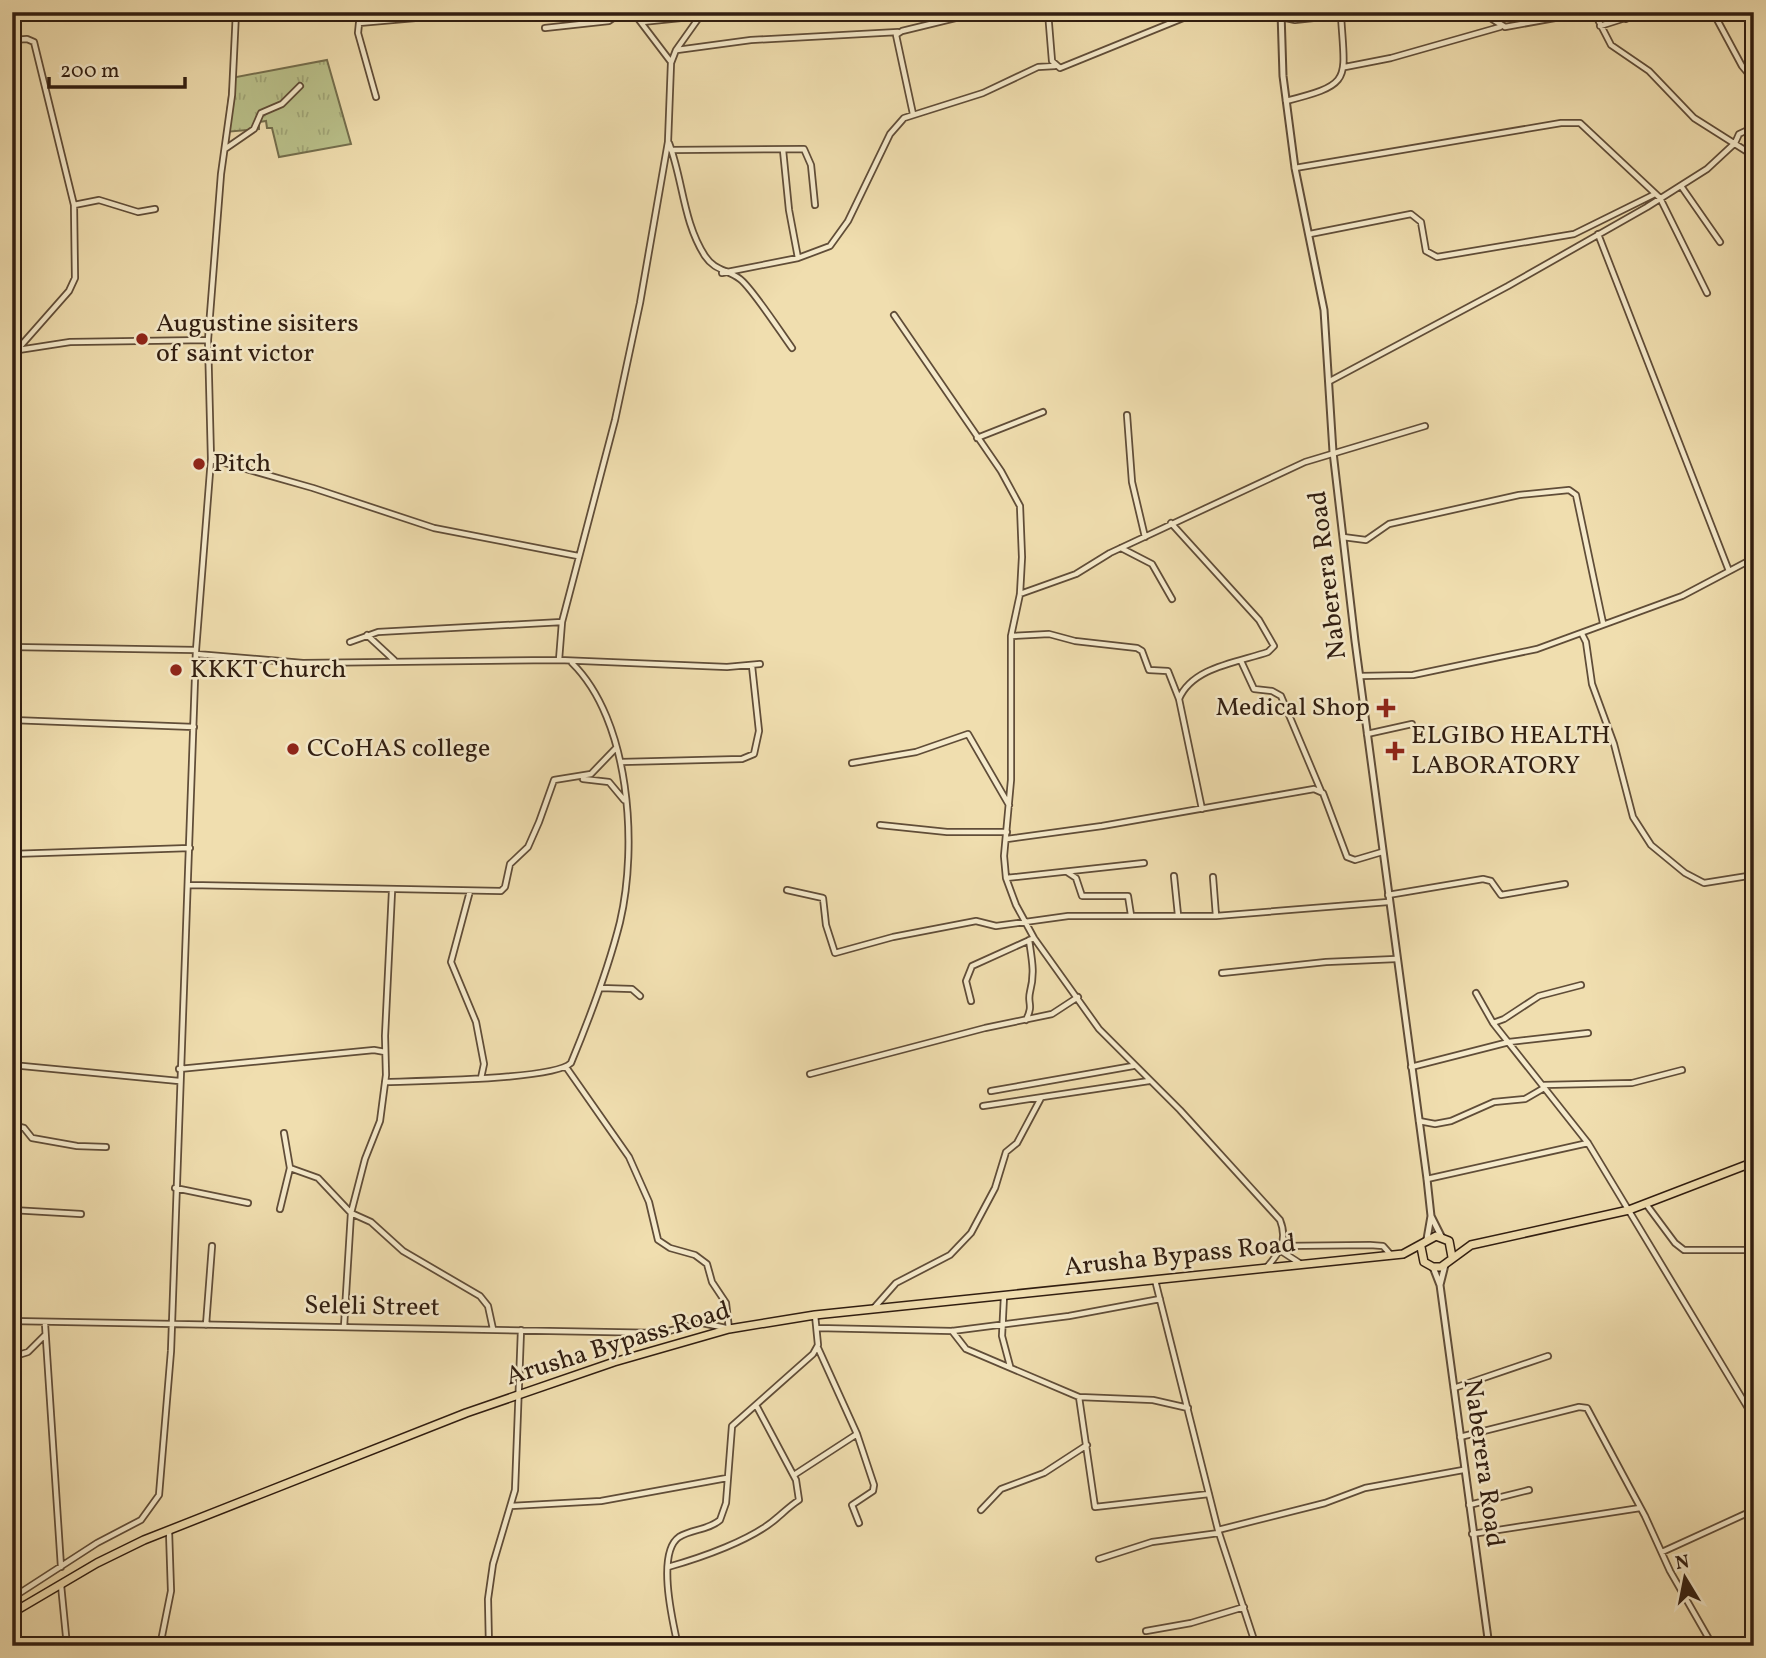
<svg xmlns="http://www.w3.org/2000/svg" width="1766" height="1658" font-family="Vollkorn,serif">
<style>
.grass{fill:url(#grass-tufts);stroke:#756f4e;stroke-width:2}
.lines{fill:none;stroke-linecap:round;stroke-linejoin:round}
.minor-casing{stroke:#604d38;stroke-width:8}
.tertiary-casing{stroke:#604d38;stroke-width:9}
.primary-casing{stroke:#301d10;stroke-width:10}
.minor{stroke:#f5eacb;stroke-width:4.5}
.tertiary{stroke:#f5eacb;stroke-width:5}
.primary{stroke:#f0deaf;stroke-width:7}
.poi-dot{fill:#8f2418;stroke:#f5eacb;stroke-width:2.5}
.labels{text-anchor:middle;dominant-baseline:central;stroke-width:5;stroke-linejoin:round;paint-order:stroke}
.poi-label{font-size:26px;fill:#301d10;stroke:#f5eacb;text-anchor:start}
.street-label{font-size:26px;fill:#301d10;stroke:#f5eacb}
</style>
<defs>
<pattern id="grass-tufts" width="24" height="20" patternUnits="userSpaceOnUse" patternTransform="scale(1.75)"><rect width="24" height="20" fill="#bac18b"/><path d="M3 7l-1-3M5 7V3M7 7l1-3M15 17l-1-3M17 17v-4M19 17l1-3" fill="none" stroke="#a0a577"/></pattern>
</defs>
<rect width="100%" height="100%" fill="#f0deaf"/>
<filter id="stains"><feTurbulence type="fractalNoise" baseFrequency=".00286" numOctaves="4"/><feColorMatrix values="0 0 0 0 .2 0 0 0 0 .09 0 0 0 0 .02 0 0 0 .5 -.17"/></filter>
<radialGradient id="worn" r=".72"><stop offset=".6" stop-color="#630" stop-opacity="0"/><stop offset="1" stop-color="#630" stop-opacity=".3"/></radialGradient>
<path class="grass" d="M327 60 351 144 279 157 272 128H267L266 121 259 122V129L225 132 231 78Z"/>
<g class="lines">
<g class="minor-casing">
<path id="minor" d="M633 12 671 62
M1048 12 1052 61 1060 68 1198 12
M1481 12 1505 27 1588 12
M1594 12 1611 45 1649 71 1694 118 1754 156
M1624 12 1626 19
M1713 12 1742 66 1747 72 1754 71
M12 16 47 12
M1281 17 1295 20 1369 12
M1715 17 1725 12
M642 22 700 16
M1600 26 1644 12
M545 28 609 21 622 12
M12 40 27 39 34 42 74 205 75 278 69 291 17 350
M677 50 751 40 898 32
M1345 67 1391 58 1500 27
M376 97 358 33 359 23 483 12
M1286 101C1353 84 1345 81 1341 16
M913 114 896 35 902 31 980 12
M669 143C683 180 683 222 705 256 715 271 727 269 740 279 752 288 781 333 792 348
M225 149 254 129 261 113 282 104 300 86
M671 150 804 149 811 165 815 205
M783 150 789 210 798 258
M1295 168 1561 123H1580L1660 198 1707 293
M1681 186 1720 242
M74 205 99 200 138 212 155 209
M1310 234 1411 214 1421 222 1426 251 1437 257 1574 234 1655 194
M1598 234 1729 571
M722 273 798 258 830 246 848 221 890 134 904 118 983 93 1038 67 1055 66
M894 315 1001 471 1020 506 1022 557 1020 594 1011 636V780L1004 856 1006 878 1016 905 1034 938 1099 1029 1180 1110 1280 1220C1288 1240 1280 1252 1267 1267
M12 351 70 342 208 340
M1330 381 1508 286 1647 207 1707 169 1735 143 1739 134 1754 127
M1127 415 1132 482 1145 537
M977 438 1043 412
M211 459 313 488 434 528 578 556
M1171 523 1259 620 1274 646 1268 652C1239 662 1192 667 1179 699
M1343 537 1366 540 1389 524 1519 495 1569 490 1576 495 1603 623
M1121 548 1152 564 1172 599
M1020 594 1076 574 1110 553 1305 462 1425 426
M1582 634 1586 642 1592 684 1614 744 1633 817 1651 845 1685 873 1704 883 1754 875
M367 635 394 660
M1011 636 1049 634 1075 641 1137 648 1142 651 1149 670 1168 671 1179 699 1202 809
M350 642 378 632 562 622
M12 647 196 650
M196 654 303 663 559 660 562 622 615 420 640 303 668 142 671 63 676 50 703 12
M12 658V701
M559 660 727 667 760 664
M1241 661 1254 689 1272 691 1281 696 1321 791
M1360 676 1413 675 1537 649 1682 596 1754 558
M12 720 194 727
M1367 734 1412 724
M621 762 742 759 754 754 759 731 752 666
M852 763 916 752 968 734 1009 805
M583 779 609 782 624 800
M880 825 947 832H1007
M1007 839 1102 826 1314 789 1323 793 1347 857 1355 860 1382 852
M12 854 190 848
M1067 872 1076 878 1082 896H1128L1131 915
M1174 876 1178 915
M1213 877 1216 916
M1006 878 1144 863
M189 885 501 891 505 887 510 864 528 847 539 822 554 780 591 774 616 748
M787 890 823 898 826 925 835 953 893 937 976 921 996 926 1068 916H1216L1388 902
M470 891 451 962 476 1022 484 1064 481 1078
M1388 895 1483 879 1491 881 1501 895 1565 884
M1222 973 1326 962 1396 959
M600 988 632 989 640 996
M1476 993 1493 1023 1588 1143 1754 1418
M971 1001 966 981 972 966 1034 938
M1026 1020C1034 1004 1027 1004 1030 992 1035 973 1032 960 1029 940
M1493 1023 1504 1019 1539 996 1581 985
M12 1065 179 1081
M566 1067 629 1157 649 1202 658 1240 670 1248 695 1255 707 1264 712 1282 726 1303 729 1329
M1411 1067 1509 1042 1588 1033
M179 1069 374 1050 385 1052
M810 1074 985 1028 1052 1014 1078 997
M385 1082C416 1081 554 1080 571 1063 590 1017 608 970 620 922 638 845 630 720 572 663
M1543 1085 1632 1083 1682 1070
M991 1091 1133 1066
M983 1106 1149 1081
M1419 1121 1435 1124 1451 1121 1494 1102 1525 1099 1544 1088
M12 1125 24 1128 32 1138 77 1146 106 1147
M284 1133 290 1168 318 1178 351 1213 371 1222 403 1251 480 1296 488 1306 493 1329
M1427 1179 1588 1143
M175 1188 248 1203
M1646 1204 1675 1243 1684 1250H1754
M280 1209 290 1168
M12 1210 81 1214
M1282 1246 1370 1245 1383 1246 1391 1255
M1281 1251 1301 1264
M1155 1280 1218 1530 1256 1646
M1004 1296 1002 1336 1010 1366
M873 1309 896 1283 950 1255 971 1233 995 1188 1006 1152 1017 1143 1041 1098
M12 1321 660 1333 702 1323 726 1328
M45 1324 61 1567
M206 1325 212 1246
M344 1327 351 1213 365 1159 380 1121 386 1075 385 1036 392 891
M817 1328 952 1331 1069 1316 1160 1299
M952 1331 966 1349 1079 1397 1153 1400 1188 1408
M818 1348 857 1434 874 1485 873 1491 852 1505 859 1523
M12 1357 28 1352 45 1335
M1454 1388 1548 1356
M1079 1397 1095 1507 1209 1494
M1460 1437 1579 1407 1587 1408 1645 1516 1670 1571 1713 1646
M794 1475 857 1434
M1469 1505 1529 1490
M511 1506 601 1501 727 1478
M981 1510 1001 1489 1044 1473 1087 1445
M1218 1530 1325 1503 1365 1488 1463 1470
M1472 1534 1640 1508
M1662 1552 1754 1510
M1099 1559 1152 1542 1219 1533
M668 1567C700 1558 753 1540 778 1517 785 1511 790 1506 799 1500L796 1480 756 1405
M61 1585 67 1646
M12 1598 97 1543 141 1520 159 1495 171 1351 196 650 211 459 208 340 221 174 232 95 236 12
M1146 1631 1191 1623 1244 1607
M160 1646 171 1591 169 1531
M489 1646 488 1599 493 1564 515 1490 521 1330
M678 1646C673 1623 656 1553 679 1537 692 1529 709 1530 720 1520L726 1503 732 1426 813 1354 818 1345 815 1315"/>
</g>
<g class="tertiary-casing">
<path id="tertiary" d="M1281 12 1283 76 1295 168 1324 310 1333 452 1355 641 1427 1179 1431 1216 1427 1239
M1431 1216 1441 1236
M1433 1267 1440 1285 1489 1646
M1440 1285 1445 1265"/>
</g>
<g class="primary-casing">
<path id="primary" d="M1421 1247 1424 1262 1433 1267H1441L1471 1245 1629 1210 1754 1162
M12 1613 97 1563 144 1540 466 1413 614 1362 729 1329 815 1315 1403 1254 1436 1236 1449 1241 1452 1257"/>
</g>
<use href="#minor" class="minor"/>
<use href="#tertiary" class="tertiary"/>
<use href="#primary" class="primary"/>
</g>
<g class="poi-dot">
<circle cx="142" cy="339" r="7"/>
<circle cx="199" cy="464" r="7"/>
<circle cx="176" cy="670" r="7"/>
<path d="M1382.5 697.5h7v7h7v7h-7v7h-7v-7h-7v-7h7z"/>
<circle cx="293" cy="749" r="7"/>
<path d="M1391.5 740.5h7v7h7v7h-7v7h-7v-7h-7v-7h7z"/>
</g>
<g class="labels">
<g class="poi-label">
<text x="156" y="324">Augustine sisiters<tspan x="156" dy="30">of saint victor</tspan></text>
<text x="213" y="464">Pitch</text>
<text x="190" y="670">KKKT Church</text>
<text x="1370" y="708" text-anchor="end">Medical Shop</text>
<text x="1411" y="736">ELGIBO HEALTH<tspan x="1411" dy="30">LABORATORY</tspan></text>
<text x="307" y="749">CCoHAS college</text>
</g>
<g class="street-label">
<text transform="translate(1328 575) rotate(-97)">Naberera Road</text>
<text transform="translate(1180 1256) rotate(-6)">Arusha Bypass Road</text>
<text transform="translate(372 1307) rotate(1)">Seleli Street</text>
<text transform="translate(618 1344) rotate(-17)">Arusha Bypass Road</text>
<text transform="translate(1483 1463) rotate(82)">Naberera Road</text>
</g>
</g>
<rect width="1766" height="1658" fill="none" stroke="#f0deaf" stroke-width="42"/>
<rect x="14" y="14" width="1738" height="1630" fill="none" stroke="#301d10" stroke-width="3.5"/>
<rect x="21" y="21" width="1724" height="1616" fill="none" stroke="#301d10" stroke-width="2"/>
<g transform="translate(1685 1578) rotate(350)" stroke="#f5eacb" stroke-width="5" paint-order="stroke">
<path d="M0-5L12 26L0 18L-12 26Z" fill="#301d10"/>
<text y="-10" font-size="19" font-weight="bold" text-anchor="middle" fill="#301d10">N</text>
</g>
<path d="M49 77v10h136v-10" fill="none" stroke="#301d10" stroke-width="3.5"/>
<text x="60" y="77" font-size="21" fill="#301d10" stroke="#f5eacb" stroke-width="5" paint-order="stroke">200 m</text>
<rect width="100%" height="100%" filter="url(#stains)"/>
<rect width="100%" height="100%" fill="url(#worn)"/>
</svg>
